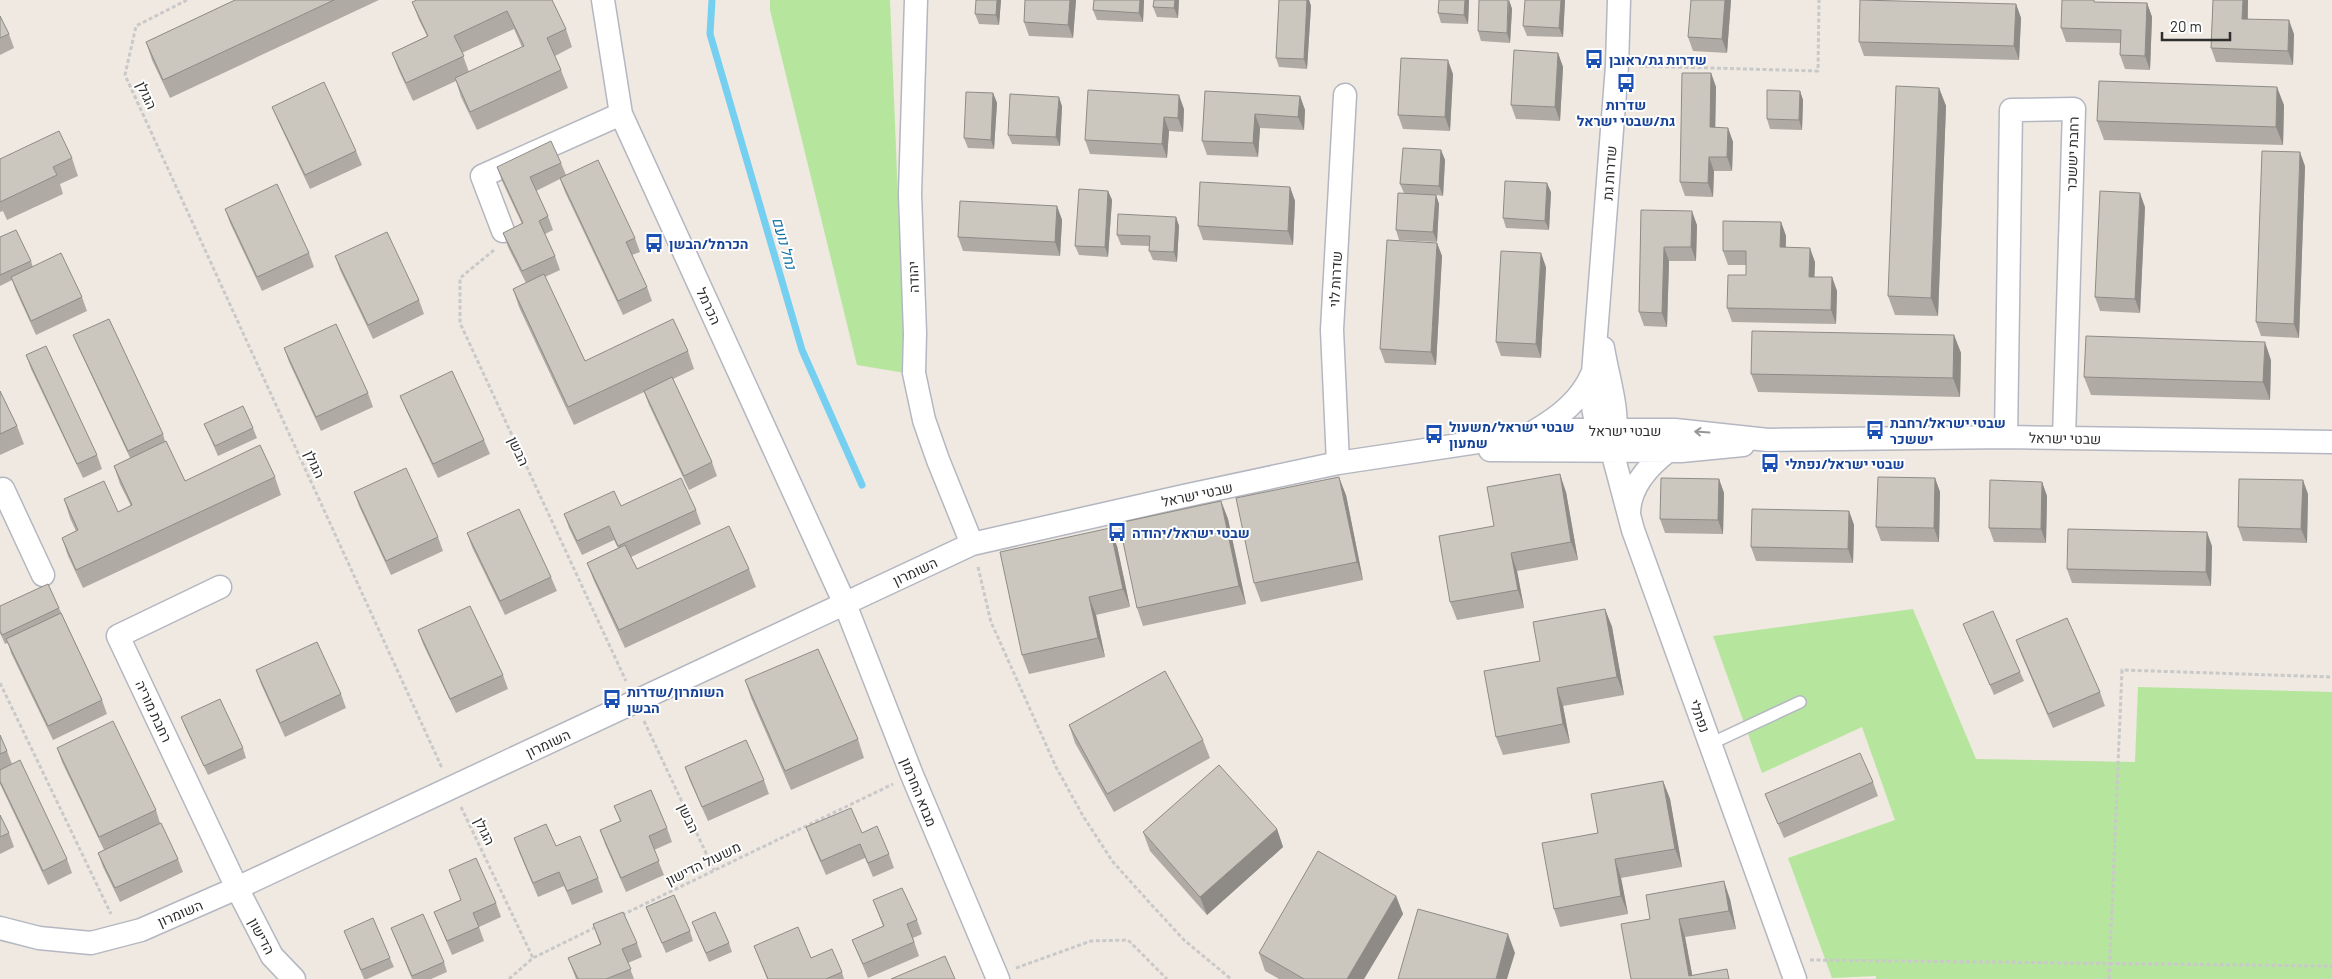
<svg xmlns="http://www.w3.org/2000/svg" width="2332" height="979" font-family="Barlow,Heebo,sans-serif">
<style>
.green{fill:#b6e59e}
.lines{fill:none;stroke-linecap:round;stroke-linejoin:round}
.stream{stroke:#75cff0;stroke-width:7}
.lane-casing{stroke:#b4b7c1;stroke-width:14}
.street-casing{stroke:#b4b7c1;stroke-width:25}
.path{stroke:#c9c9c9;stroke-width:3;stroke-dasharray:4 2.5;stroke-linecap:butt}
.lane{stroke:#fff;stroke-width:11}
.street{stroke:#fff;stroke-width:22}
.wall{fill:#afaba4;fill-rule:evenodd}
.shaded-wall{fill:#8e8b86}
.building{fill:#cbc7bf;stroke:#8e8b86}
.oneway{stroke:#969696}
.labels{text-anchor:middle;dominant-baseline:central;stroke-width:4;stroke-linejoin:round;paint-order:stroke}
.transit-label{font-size:14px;font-weight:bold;fill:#164399;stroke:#fff;text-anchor:start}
.street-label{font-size:14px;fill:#2e2e2e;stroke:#fff}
.water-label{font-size:15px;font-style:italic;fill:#0d6fa3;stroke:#fff}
</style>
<rect width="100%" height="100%" fill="#efe9e1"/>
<path class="green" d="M770 0H890L905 373 857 365 770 10Z
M1913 609 1976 759 2135 762 2138 687 2332 692V979H1876V976L1832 978 1788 858 1895 820 1862 727 1762 773 1713 636Z"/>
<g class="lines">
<path class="stream" d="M712 0 710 34 802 350 862 485"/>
<g class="lane-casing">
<path id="lane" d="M1710 744 1800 702"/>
</g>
<g class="street-casing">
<path id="street" d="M603 0 621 114 845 604 912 775 998 979
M916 0 910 194 915 333 914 373 924 420 938 460 972 544
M1619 0 1617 66 1593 373V407L1597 429 1612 451 1633 530 1795 979
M503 231 482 176 621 114
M1603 348C1608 379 1620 411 1614 442
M1535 431C1559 417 1581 400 1592 374
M2006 437 2011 110 2074 109 2064 438
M1490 450 1681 451 1743 445
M1338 463 1332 330 1345 95
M0 490 3 489 43 575
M1629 514C1629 487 1647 467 1668 451
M220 587 118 636 237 888 272 956 294 979
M0 928 39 938 91 943 141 930 237 888 972 544 1184 496 1338 463 1559 430H1675L1768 440 2006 437 2332 442"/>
</g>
<path class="path" d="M187 0 136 26 125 75 442 768
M1639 66 1818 71 1819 0
M494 250 460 278V323L626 681
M978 567 991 622 1056 767 1083 816 1113 862 1149 902 1184 940 1231 979
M0 683 111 914
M644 721 714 870
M461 807 533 958
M622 915 893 784
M1810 960 2332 966
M1016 968 1091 941 1128 940 1167 979
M509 979 533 958 598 926
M2109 979 2122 670 2332 677"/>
<use href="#lane" class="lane"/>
<use href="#street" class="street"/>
</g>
<path class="wall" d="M235 0H379L170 98 152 60 146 42Z
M552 0 566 29 572 47 555 56 561 70 568 88 477 130 461 97 456 81 413 101 399 71 392 53 427 36 419 20 412 2ZM514 29 522 47 469 72 462 53Z
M1001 0 999 25 979 24 975 14Z
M1025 0H1076L1073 38 1029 36 1024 22Z
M1094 0H1144L1143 22 1097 20 1093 10Z
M1154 0H1179L1178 18 1157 17 1153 7Z
M1279 0H1309L1311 6 1307 69 1279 67 1276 58Z
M1469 0 1468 24 1441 23 1438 13Z
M1509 0 1512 9 1510 43 1481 41 1478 31Z
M1565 0 1563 37 1527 36 1523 26Z
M1731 0 1727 53 1693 51 1688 37Z
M2213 0H2248V19L2294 34 2293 65 2216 62 2211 48Z
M2099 2 2147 3 2152 17 2150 70 2125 69 2120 55V43L2066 42 2061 28Z
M2016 4 2021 18 2019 60 1864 56 1859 42Z
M0 16 9 34 14 48 0 55Z
M1558 53 1563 67 1560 121 1516 119 1511 105Z
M1711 73 1716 87 1715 127 1728 128 1733 142 1732 171H1714L1713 197 1685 196 1680 182Z
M1453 74 1450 131 1403 129 1398 115Z
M1939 88 1946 106 1938 316 1895 315 1888 296Z
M1205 91 1300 96 1305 110 1304 130 1260 128 1258 157 1207 155 1202 141Z
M1800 91 1803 100 1802 130 1770 129 1767 119Z
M993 93 997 103 994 149 968 148 964 138Z
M2284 105 2283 145 2104 140 2097 121Z
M1062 106 1060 146 1012 144 1008 135Z
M272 107 356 151 362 165 310 189 278 121Z
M1184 109 1183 132 1169 131 1167 158 1090 154 1085 140Z
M1441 150 1445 160 1443 196 1436 195 1439 204 1437 242 1399 240 1396 230 1404 193 1400 184Z
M72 158 78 176 60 184 63 194 7 220 3 211 0 212V159Z
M561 163 566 175 635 238 640 252 632 255 647 287 652 301 623 315 565 192 560 179 536 191 548 216 553 230 545 234 555 256 560 270 545 277 585 361 688 351 694 369 673 379 712 462 717 476 689 490 649 405 644 392 574 425 519 307 513 289 526 283 508 247 503 233 522 224 502 181 497 167Z
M2305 166 2299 338 2261 336 2256 322Z
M1290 187 1295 201 1293 245 1203 240 1198 226Z
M1108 191 1112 200 1108 257 1079 255 1075 246Z
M1551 192 1549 230 1506 228 1503 218Z
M1057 206 1062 220 1060 256 963 251 958 237Z
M2145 207 2140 313 2100 311 2095 297Z
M225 209 309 253 314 267 262 291 230 223Z
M1641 210 1697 225 1696 261H1669L1667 327 1644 326 1639 312Z
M1176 217 1179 226 1177 262 1153 260 1149 251V246L1121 245 1117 235Z
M1781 222 1786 236V247L1815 262 1814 277H1832L1837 291 1836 324 1732 322 1727 308 1746 275V265H1728L1723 251Z
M0 237 31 261 33 267 82 297 87 311 36 335 16 291 12 280 0 286Z
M1437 243 1442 256 1436 365 1385 363 1380 349Z
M335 256 419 300 424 314 373 339 340 270Z
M1546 267 1541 358 1501 356 1496 342Z
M73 335 163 434 165 441 185 481 275 477 281 495 83 588 68 556 62 538 76 531 70 518 64 499 118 512 131 506 120 484 114 466 130 458 79 349Z
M1954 335 1961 353 1960 397 1758 392 1751 374Z
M284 348 368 393 373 407 321 431 289 362Z
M26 355 97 455 102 469 83 478 31 369Z
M2271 360 2270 400 2091 395 2084 377Z
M0 391 17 426 24 444 0 455Z
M400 396 484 440 490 454 438 478 406 410Z
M204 424 253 428 257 438 218 456Z
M1935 478 1940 492 1939 542 1881 541 1876 527Z
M1719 479 1724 493 1723 534 1665 533 1660 519Z
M2042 482 2047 496 2046 543 1994 542 1989 528Z
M354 492 438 537 443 551 391 575 359 506Z
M1566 492 1578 560 1517 571 1524 608 1457 620 1450 602 1494 526Z
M2308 494 2307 543 2243 541 2238 527Z
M1346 495 1363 580 1261 602 1254 583Z
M1221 501 1228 519 1246 604 1143 626 1137 608Z
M621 506 696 510 701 524 631 557 637 569H749L756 587 625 648 594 581 587 563 618 548 614 540 582 555 569 528 564 514Z
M1849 511 1854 525 1853 563 1756 561 1751 547Z
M467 533 551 577 557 591 505 615 472 547Z
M1117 546 1130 607 1096 615 1105 657 1029 674 1022 655Z
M2212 546 2211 586 2072 583 2067 569Z
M0 606 59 608 102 700 107 714 53 740 11 653 8 643 5 644 0 633Z
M1605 609 1612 627 1624 695 1563 706 1570 743 1503 755 1496 737 1540 661Z
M1963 624 2020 672 2024 681 1994 695Z
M418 630 503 675 508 689 456 713 423 644Z
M2016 640 2100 692 2105 706 2053 728 2021 654Z
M256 670 341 694 346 708 285 737 261 684Z
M745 680 858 739 864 758 791 790 751 698Z
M181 717 243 748 246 758 208 775 185 727Z
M1069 725 1203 740 1210 758 1114 812 1075 743Z
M0 735 7 751 12 764 67 859 72 873 48 885 0 784Z
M57 748 156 810 160 823 178 859 183 872 120 902 103 867 98 853 104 850 62 762Z
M685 767 764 780 769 794 708 821 690 781Z
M1663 781 1670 799 1682 867 1621 878 1628 914 1560 927 1554 909 1598 833Z
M1873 782 1878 796 1784 838 1771 808 1765 794Z
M614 806 667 828 672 842 654 850 664 875 626 892 605 844 600 830 620 821Z
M0 815 9 833 14 847 0 854Z
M806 827 862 833 889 854 894 868 873 877 865 858 826 875 811 841Z
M1277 829 1283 847 1207 915 1150 851 1143 832Z
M514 838 556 846 598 878 603 892 572 905 564 886 538 897 519 852Z
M449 870 496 903 501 917 479 927 484 941 452 955 434 912 461 900Z
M1396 896 1403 914 1364 979H1279L1265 971 1259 953Z
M1730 899 1736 929 1685 937 1692 975 1731 979H1631L1650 919Z
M873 900 917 920 922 934 913 938 919 956 868 978 852 940 883 926Z
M646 907 690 931 693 941 666 953Z
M692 922 729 943 732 952 709 962Z
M593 924 637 943 642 957 628 963 634 979H576L568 958 600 944Z
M391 928 444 962 447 972 431 979H412Z
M344 931 390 958 394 967 367 979H364Z
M754 946 811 958 842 972 844 979H767Z"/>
<path class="shaded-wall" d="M997 0H1001L999 25 996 15Z
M1070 0H1076L1073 38 1068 25Z
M1140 0H1144L1143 22 1139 13Z
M1175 0H1179L1178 18 1174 8Z
M1307 0H1309L1311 6 1307 69 1304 59Z
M1465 0H1469L1468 24 1464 15Z
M1509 0 1512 9 1510 43 1507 33Z
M1561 0H1565L1563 37 1559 28Z
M1725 0H1731L1727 53 1722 39Z
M2243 0H2248L2247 33 2242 19Z
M2147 3 2152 17 2150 70 2145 56Z
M2016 4 2021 18 2019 60 2014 46Z
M2289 20 2294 34 2293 65 2288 51Z
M1558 53 1563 67 1560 121 1555 107Z
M1448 60 1453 74 1450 131 1445 117Z
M1711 73 1716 87 1715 141 1710 127Z
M2277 87 2284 105 2283 145 2276 127Z
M1939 88 1946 106 1938 316 1931 298Z
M1800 91 1803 100 1802 130 1799 120Z
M993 93 997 103 994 149 991 140Z
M1179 95 1184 109 1183 132 1178 118Z
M1300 96 1305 110 1304 130 1298 117Z
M1059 97 1062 106 1060 146 1056 137Z
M1255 114 1260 128 1258 157 1253 143Z
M1164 117 1169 131 1167 158 1162 144Z
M1728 128 1733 142 1732 171 1727 157Z
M1441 150 1445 160 1443 196 1439 186Z
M2300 152 2305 166 2299 338 2294 324Z
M1709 157 1714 171 1713 197 1708 183Z
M1547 183 1551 192 1549 230 1545 221Z
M1290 187 1295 201 1293 245 1288 231Z
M1108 191 1112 200 1108 257 1105 247Z
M2140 193 2145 207 2140 313 2135 299Z
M1436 195 1439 204 1437 242 1433 232Z
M1057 206 1062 220 1060 256 1055 242Z
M1692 211 1697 225 1696 261 1691 247Z
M1176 217 1179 226 1177 262 1174 252Z
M1781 222 1786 236 1785 261 1780 247Z
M1437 243 1442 256 1436 365 1431 352Z
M1664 247 1669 261 1667 327 1662 313Z
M1810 248 1815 262 1814 291 1809 277Z
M1541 253 1546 267 1541 358 1536 344Z
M1832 277 1837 291 1836 324 1831 310Z
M1954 335 1961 353 1960 397 1953 378Z
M2265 342 2271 360 2270 400 2263 382Z
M1560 474 1566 492 1578 560 1571 542Z
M1339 477 1346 495 1363 580 1357 562Z
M1935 478 1940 492 1939 542 1934 528Z
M1719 479 1724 493 1723 534 1718 520Z
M2303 480 2308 494 2307 543 2301 529Z
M2042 482 2047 496 2046 543 2041 529Z
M1221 501 1228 519 1246 604 1239 586Z
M1849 511 1854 525 1853 563 1848 549Z
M1110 528 1117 546 1130 607 1123 589Z
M2207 532 2212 546 2211 586 2206 572Z
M1511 553 1517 571 1524 608 1518 590Z
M1089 597 1096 615 1105 657 1098 638Z
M1605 609 1612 627 1624 695 1617 677Z
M1557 688 1563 706 1570 743 1563 724Z
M1663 781 1670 799 1682 867 1675 849Z
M1277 829 1283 847 1207 915 1200 897Z
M1615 859 1621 878 1628 914 1621 896Z
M1724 881 1730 899 1736 929 1729 911Z
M1396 896 1403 914 1364 979H1347Z
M1679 919 1685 937 1693 979 1689 976Z
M1508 934 1515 953 1507 979H1496Z"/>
<path class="building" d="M235 0H334L163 80 146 42Z
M417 0H552L566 29 547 38 561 70 470 112 455 78 524 46 507 11 454 36 464 56 406 83 392 53 428 36 412 2Z
M976 0H997L996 15 975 14Z
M1025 0H1070L1068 25 1024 22Z
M1094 0H1140L1139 13 1093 10Z
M1154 0H1175L1174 8 1153 7Z
M1279 0H1307L1304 59 1276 58Z
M1439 0H1465L1464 15 1438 13Z
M1479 0H1508L1507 33 1478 31Z
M1525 0H1561L1559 28 1523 26Z
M1691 0H1725L1722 39 1688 37Z
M1860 0 2016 4 2014 46 1859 42Z
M2062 0H2094V2L2147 3 2145 56 2120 55 2121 30 2061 28Z
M2213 0H2243L2242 19 2289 20 2288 51 2211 48Z
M0 16 9 34 0 38Z
M1514 50 1558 53 1555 107 1511 105Z
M1401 58 1448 60 1445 117 1398 115Z
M1682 73H1711L1710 127 1728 128 1727 157H1709L1708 183 1680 182Z
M2099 81 2277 87 2276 127 2097 121Z
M324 82 356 151 305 175 272 107Z
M1896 86 1939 88 1931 298 1888 296Z
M1088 90 1179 95 1178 118 1164 117 1162 144 1085 140Z
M1767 90 1800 91 1799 120 1767 119Z
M1205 91 1300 96 1298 117 1255 114 1253 143 1202 141Z
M966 92 993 93 991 140 964 138Z
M1010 94 1059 97 1056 137 1008 135Z
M59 131 72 158 53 167 57 175 0 202V159Z
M551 141 561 163 530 177 548 216 539 221 555 256 522 271 503 233 523 223 497 167Z
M1403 148 1441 150 1439 186 1400 184Z
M2262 151 2300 152 2294 324 2256 322Z
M598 160 635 238 626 242 647 287 618 301 560 178Z
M1505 181 1547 183 1545 221 1503 218Z
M1200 182 1290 187 1288 231 1198 226Z
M277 184 309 253 257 277 225 209Z
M1079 189 1108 191 1105 247 1075 246Z
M2100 191 2140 193 2135 299 2095 297Z
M1398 193 1436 195 1433 232 1396 230Z
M960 201 1057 206 1055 242 958 237Z
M1641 210 1692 211 1691 247H1664L1662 313 1639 312Z
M1118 214 1176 217 1174 252 1149 251 1150 236 1117 235Z
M1723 221 1781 222 1780 247 1810 248 1809 277H1832L1831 310 1727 308 1728 275H1746V251H1723Z
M16 230 31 261 0 275V237Z
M387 232 419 300 368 325 335 256Z
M1387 240 1437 243 1431 352 1380 349Z
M1501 251 1541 253 1536 344 1496 342Z
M61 253 82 297 31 321 11 277Z
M544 274 585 361 673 319 688 351 568 407 513 289Z
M109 319 163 434 128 451 73 335Z
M336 324 368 393 316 417 284 348Z
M1752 331 1954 335 1953 378 1751 374Z
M2086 336 2265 342 2263 382 2084 377Z
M46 346 97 455 77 464 26 355Z
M452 371 484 440 433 464 400 396Z
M672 377 712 462 684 476 644 391Z
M0 391 17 426 0 434Z
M243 406 253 428 215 446 204 424Z
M166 441 185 481 260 445 275 477 76 570 62 538 78 530 64 499 104 481 118 512 132 505 114 466Z
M406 468 438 537 386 561 354 492Z
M1560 474 1571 542 1511 553 1518 590 1450 602 1439 536 1494 526 1487 487Z
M1339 477 1357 562 1254 583 1236 498Z
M1878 477 1935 478 1934 528 1876 527Z
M681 478 696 510 618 546 609 526 577 541 564 514 614 491 621 506Z
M1661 478 1719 479 1718 520 1660 519Z
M2239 479 2303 480 2301 529 2238 527Z
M1990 480 2042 482 2041 529 1989 528Z
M1221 501 1239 586 1137 608 1119 523Z
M519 509 551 577 500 601 467 533Z
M1752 509 1849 511 1848 549 1751 547Z
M729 526 749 569 619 630 587 563 625 545 637 569Z
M1110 528 1123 589 1089 597 1098 638 1022 655 1000 552Z
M2068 529 2207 532 2206 572 2067 569Z
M48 584 59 608 2 635 0 631V606Z
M470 606 503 675 450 699 418 630Z
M1605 609 1617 677 1557 688 1563 724 1496 737 1484 671 1540 661 1533 622Z
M1993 611 2020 672 1990 685 1963 624Z
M61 613 102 700 48 726 6 639Z
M2067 618 2100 692 2048 714 2016 640Z
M317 642 341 694 280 723 256 670Z
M818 649 858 739 785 771 745 680Z
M1165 671 1203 740 1107 794 1069 725Z
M220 699 243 748 204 766 181 717Z
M113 721 156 810 99 837 57 748Z
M0 735 7 751 0 754Z
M746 740 764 780 702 807 685 767Z
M1860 753 1873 782 1778 824 1765 794Z
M20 760 67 859 43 871 0 781V770Z
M1219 765 1277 829 1200 897 1143 832Z
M1663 781 1675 849 1615 859 1621 896 1554 909 1542 843 1598 833 1591 794Z
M651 790 667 828 649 836 659 861 621 878 600 830 621 821 614 806Z
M851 808 862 833 877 826 889 854 868 863 860 844 821 861 806 827Z
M0 815 9 833 0 837Z
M161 823 178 859 115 888 98 853Z
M546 824 556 846 580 836 598 878 567 891 559 872 533 883 514 838Z
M1318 851 1396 896 1347 979H1304L1259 953Z
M476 858 496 903 473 913 479 927 447 941 434 912 461 900 449 870Z
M1724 881 1729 911 1679 919 1689 976 1727 969 1729 979H1631L1621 924 1650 919 1646 895Z
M902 888 917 920 907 924 914 942 863 964 852 940 884 926 873 900Z
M674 895 690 931 662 943 646 907Z
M1418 909 1508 934 1496 979H1398Z
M623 912 637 943 622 949 631 969 606 979H578L568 958 601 944 593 924Z
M715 912 729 943 706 953 692 922Z
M423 914 444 962 412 976 391 928Z
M373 918 390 958 361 970 344 931Z
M798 927 811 958 832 949 842 972 826 979H768L754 946Z
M945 956 955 979H891Z"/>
<defs><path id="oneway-shaft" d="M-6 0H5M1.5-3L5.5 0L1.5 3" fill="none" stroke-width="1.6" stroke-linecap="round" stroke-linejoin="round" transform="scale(1.25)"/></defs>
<use class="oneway" href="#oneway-shaft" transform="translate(1702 432) rotate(-176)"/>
<defs>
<g id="bus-bare" transform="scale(1.5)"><path d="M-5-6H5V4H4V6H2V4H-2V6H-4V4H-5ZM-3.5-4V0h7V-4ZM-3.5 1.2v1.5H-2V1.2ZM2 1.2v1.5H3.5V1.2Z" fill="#1a4fb4" stroke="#fff" stroke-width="2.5" paint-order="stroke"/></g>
</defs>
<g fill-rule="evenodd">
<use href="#bus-bare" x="1594" y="59"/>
<use href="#bus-bare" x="1626" y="83"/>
<use href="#bus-bare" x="654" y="243"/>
<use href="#bus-bare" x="1875" y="430"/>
<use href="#bus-bare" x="1434" y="434"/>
<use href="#bus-bare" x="1770" y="463"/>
<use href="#bus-bare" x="1117" y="532"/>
<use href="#bus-bare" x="612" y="699"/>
</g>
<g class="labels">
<g class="transit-label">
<text x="1609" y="59">שדרות גת/ראובן</text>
<text x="1626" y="104" text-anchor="middle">שדרות<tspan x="1626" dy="16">גת/שבטי ישראל</tspan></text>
<text x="669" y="243">הכרמל/הבשן</text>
<text x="1890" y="422">שבטי ישראל/רחבת<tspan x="1890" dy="16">יששכר</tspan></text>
<text x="1449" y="426">שבטי ישראל/משעול<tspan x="1449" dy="16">שמעון</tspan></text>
<text x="1785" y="463">שבטי ישראל/נפתלי</text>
<text x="1132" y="532">שבטי ישראל/יהודה</text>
<text x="627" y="691">השומרון/שדרות<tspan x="627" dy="16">הבשן</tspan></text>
</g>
<g class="street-label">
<text transform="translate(147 95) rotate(65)">הגולן</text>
<text transform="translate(2072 154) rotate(-88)">רחבת יששכר</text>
<text transform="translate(1609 173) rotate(-86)">שדרות גת</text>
<text transform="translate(913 277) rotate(-92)">יהודה</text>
<text transform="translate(1335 279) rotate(-87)">שדרות לוי</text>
<text transform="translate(709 306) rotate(65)">הכרמל</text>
<text x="1625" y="430">שבטי ישראל</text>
<text transform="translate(2065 438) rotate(1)">שבטי ישראל</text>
<text transform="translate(519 451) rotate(65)">הבשן</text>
<text transform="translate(315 464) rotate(65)">הגולן</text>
<text transform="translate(1197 494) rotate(-12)">שבטי ישראל</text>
<text transform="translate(915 571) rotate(-25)">השומרון</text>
<text transform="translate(154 711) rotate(65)">רחבת מוריה</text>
<text transform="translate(1700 716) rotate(70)">נפתלי</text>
<text transform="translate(548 743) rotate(-25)">השומרון</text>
<text transform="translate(919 792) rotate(68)">מבוא החרמון</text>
<text transform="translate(689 818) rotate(65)">הבשן</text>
<text transform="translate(485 831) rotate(64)">הגולן</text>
<text transform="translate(703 863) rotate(-26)">משעול הדישון</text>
<text transform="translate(180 913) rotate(-23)">השומרון</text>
<text transform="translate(262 936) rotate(62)">הדישון</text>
</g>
<g class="water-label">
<text transform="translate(785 243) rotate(74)">נחל נועם</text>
</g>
</g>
<path d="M2162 32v8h68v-8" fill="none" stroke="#2e2e2e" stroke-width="2.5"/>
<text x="2170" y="32" font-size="15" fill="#2e2e2e" stroke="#ffffff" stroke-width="4" paint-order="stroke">20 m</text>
</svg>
